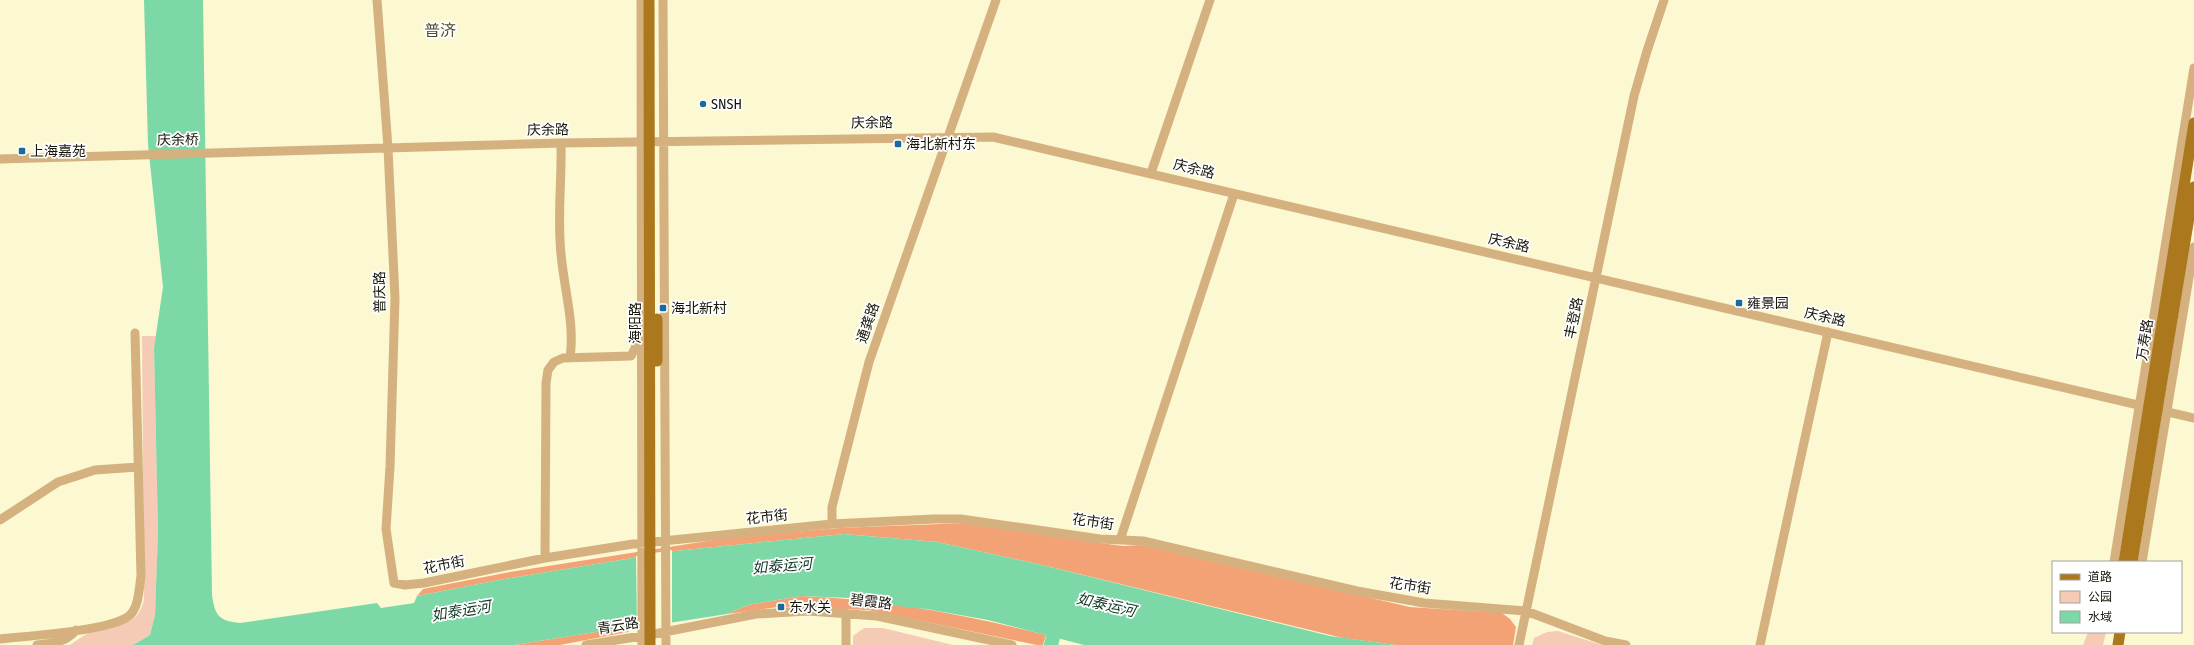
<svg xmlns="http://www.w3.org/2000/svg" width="2194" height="645" font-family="'Fira Sans Condensed','Noto Sans SC',sans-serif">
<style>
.green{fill:#f6cbb5}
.forest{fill:#f3a276}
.water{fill:#7dd8a7}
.pier{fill:#fbf8d2}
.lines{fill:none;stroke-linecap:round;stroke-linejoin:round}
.river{stroke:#7dd8a7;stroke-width:14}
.minor{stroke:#d4b17f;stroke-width:9}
.major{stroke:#ab781e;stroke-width:11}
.poi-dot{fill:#196b9c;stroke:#fff;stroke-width:1.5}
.labels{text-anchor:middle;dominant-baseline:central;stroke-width:3.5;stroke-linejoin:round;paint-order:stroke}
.poi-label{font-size:14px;fill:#161508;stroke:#fff;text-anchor:start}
.street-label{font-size:14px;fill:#161508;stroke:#fff}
.water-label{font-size:15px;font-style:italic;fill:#123a27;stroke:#fff}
.quarter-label{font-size:16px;fill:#4f4c2c;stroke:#fff}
</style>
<rect width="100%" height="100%" fill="#fbf8d2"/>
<path class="green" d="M142 336H156L154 348 158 532 155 615 150 635 133 645H70C76 641 82 636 89 633 112 621 136 632 144 600Z
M864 628H883L953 645H853V636Z
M1558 631 1602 645H1532L1534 638 1547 632Z
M2088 632H2106L2103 645H2083Z"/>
<path class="forest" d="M965 523 1092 542 1123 546 1141 545 1410 607 1502 613 1510 619 1516 627 1513 645H1396L1343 638 1038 564 937 542 844 534 675 551 499 580 417 596 423 589 510 572 726 538 840 528Z
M801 596C884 599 966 615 1046 635L1043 645H1037L868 610 778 607 727 614 748 605Z
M633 626 628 632 560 645H514Z"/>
<path class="water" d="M144 0H203L212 595C215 616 219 621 240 623L377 603 381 608 414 603 417 596 499 580 675 551 844 534 937 542 1038 564 1330 636 1396 645H1084L988 620 926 609 878 604 849 598 801 596 748 605 727 614 656 625 633 626 514 645H133L150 635 155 615 158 532 154 348 163 287 148 144Z"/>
<path class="pier" d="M672 550V625L637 628 636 556Z"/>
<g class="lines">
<path class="river" d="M1051 645 1058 618"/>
<path class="minor" d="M377 0 388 148 395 298 390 467 386 529 394 583 405 585 424 583 545 558 633 544 832 524 934 519H961L1100 539 1143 541 1357 591 1424 603 1526 611 1605 641 1626 645
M641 0 642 645
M663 0 666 645
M561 143C562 180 557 218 561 254 564 289 575 323 570 358
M0 159 561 143 993 137 2194 418
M1151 173 1210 0
M0 520 58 482 95 470 138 467
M832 524V507L869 362 996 0
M1120 540 1234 194
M545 558 546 383 548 370 554 362 563 358 631 356 636 346 645 344
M2114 562 2194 68
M2142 562 2194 247
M0 639C27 636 110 631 129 616 139 608 139 588 141 576L135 333
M37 645C53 643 65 643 76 630
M586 645 654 634 756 614 808 611 877 616 1012 645
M846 645V613
M1519 645 1634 96 1647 51 1664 0
M1760 645 1828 332"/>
<path class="major" d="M649 0 650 645
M657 319V361
M2124 562 2194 123
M2132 562 2194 187
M2118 645 2120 632"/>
</g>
<g class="poi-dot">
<circle cx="703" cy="104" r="4"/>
<rect x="894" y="140" width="8" height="8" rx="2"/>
<rect x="18" y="147" width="8" height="8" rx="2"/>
<rect x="1735" y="299" width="8" height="8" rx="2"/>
<rect x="659" y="304" width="8" height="8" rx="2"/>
<rect x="777" y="603" width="8" height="8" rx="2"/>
</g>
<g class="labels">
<g class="poi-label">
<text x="711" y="104">SNSH</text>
<text x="906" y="144">海北新村东</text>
<text x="30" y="151">上海嘉苑</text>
<text x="1747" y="303">雍景园</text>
<text x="671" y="308">海北新村</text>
<text x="789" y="607">东水关</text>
</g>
<g class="street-label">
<text transform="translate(872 123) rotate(-1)">庆余路</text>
<text transform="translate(548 130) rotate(-1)">庆余路</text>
<text transform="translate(178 140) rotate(-1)">庆余桥</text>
<text transform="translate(1194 169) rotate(14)">庆余路</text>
<text transform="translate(1509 243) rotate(13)">庆余路</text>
<text transform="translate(380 292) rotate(-91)">普庆路</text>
<text transform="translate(1825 317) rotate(13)">庆余路</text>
<text transform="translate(1574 318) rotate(-78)">丰登路</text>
<text transform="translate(635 323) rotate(-90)">海阳路</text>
<text transform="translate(868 323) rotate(-71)">通龚路</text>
<text transform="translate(2145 340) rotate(-81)">万寿路</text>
<text transform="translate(767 517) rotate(-6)">花市街</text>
<text transform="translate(1093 522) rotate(8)">花市街</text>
<text transform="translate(444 565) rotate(-11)">花市街</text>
<text transform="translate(1410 586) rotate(9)">花市街</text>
<text transform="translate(871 602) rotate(7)">碧霞路</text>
<text transform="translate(618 626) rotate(-9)">青云路</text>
</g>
<g class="water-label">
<text transform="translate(782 566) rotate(-5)">如泰运河</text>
<text transform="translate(1106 605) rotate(13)">如泰运河</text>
<text transform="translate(461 611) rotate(-9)">如泰运河</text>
</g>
<g class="quarter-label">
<text x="440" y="30">普济</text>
</g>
</g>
<rect x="2052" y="561" width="130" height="72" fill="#ffffff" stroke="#a2a19c"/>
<rect x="2060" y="574" width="20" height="6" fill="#ab781e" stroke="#a2a19c"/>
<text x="2088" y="581" font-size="12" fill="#161508">道路</text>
<rect x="2060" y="591" width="20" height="12" fill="#f6cbb5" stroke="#a2a19c"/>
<text x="2088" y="601" font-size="12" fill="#161508">公园</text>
<rect x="2060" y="611" width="20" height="12" fill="#7dd8a7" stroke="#a2a19c"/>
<text x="2088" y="621" font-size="12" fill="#161508">水域</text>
</svg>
